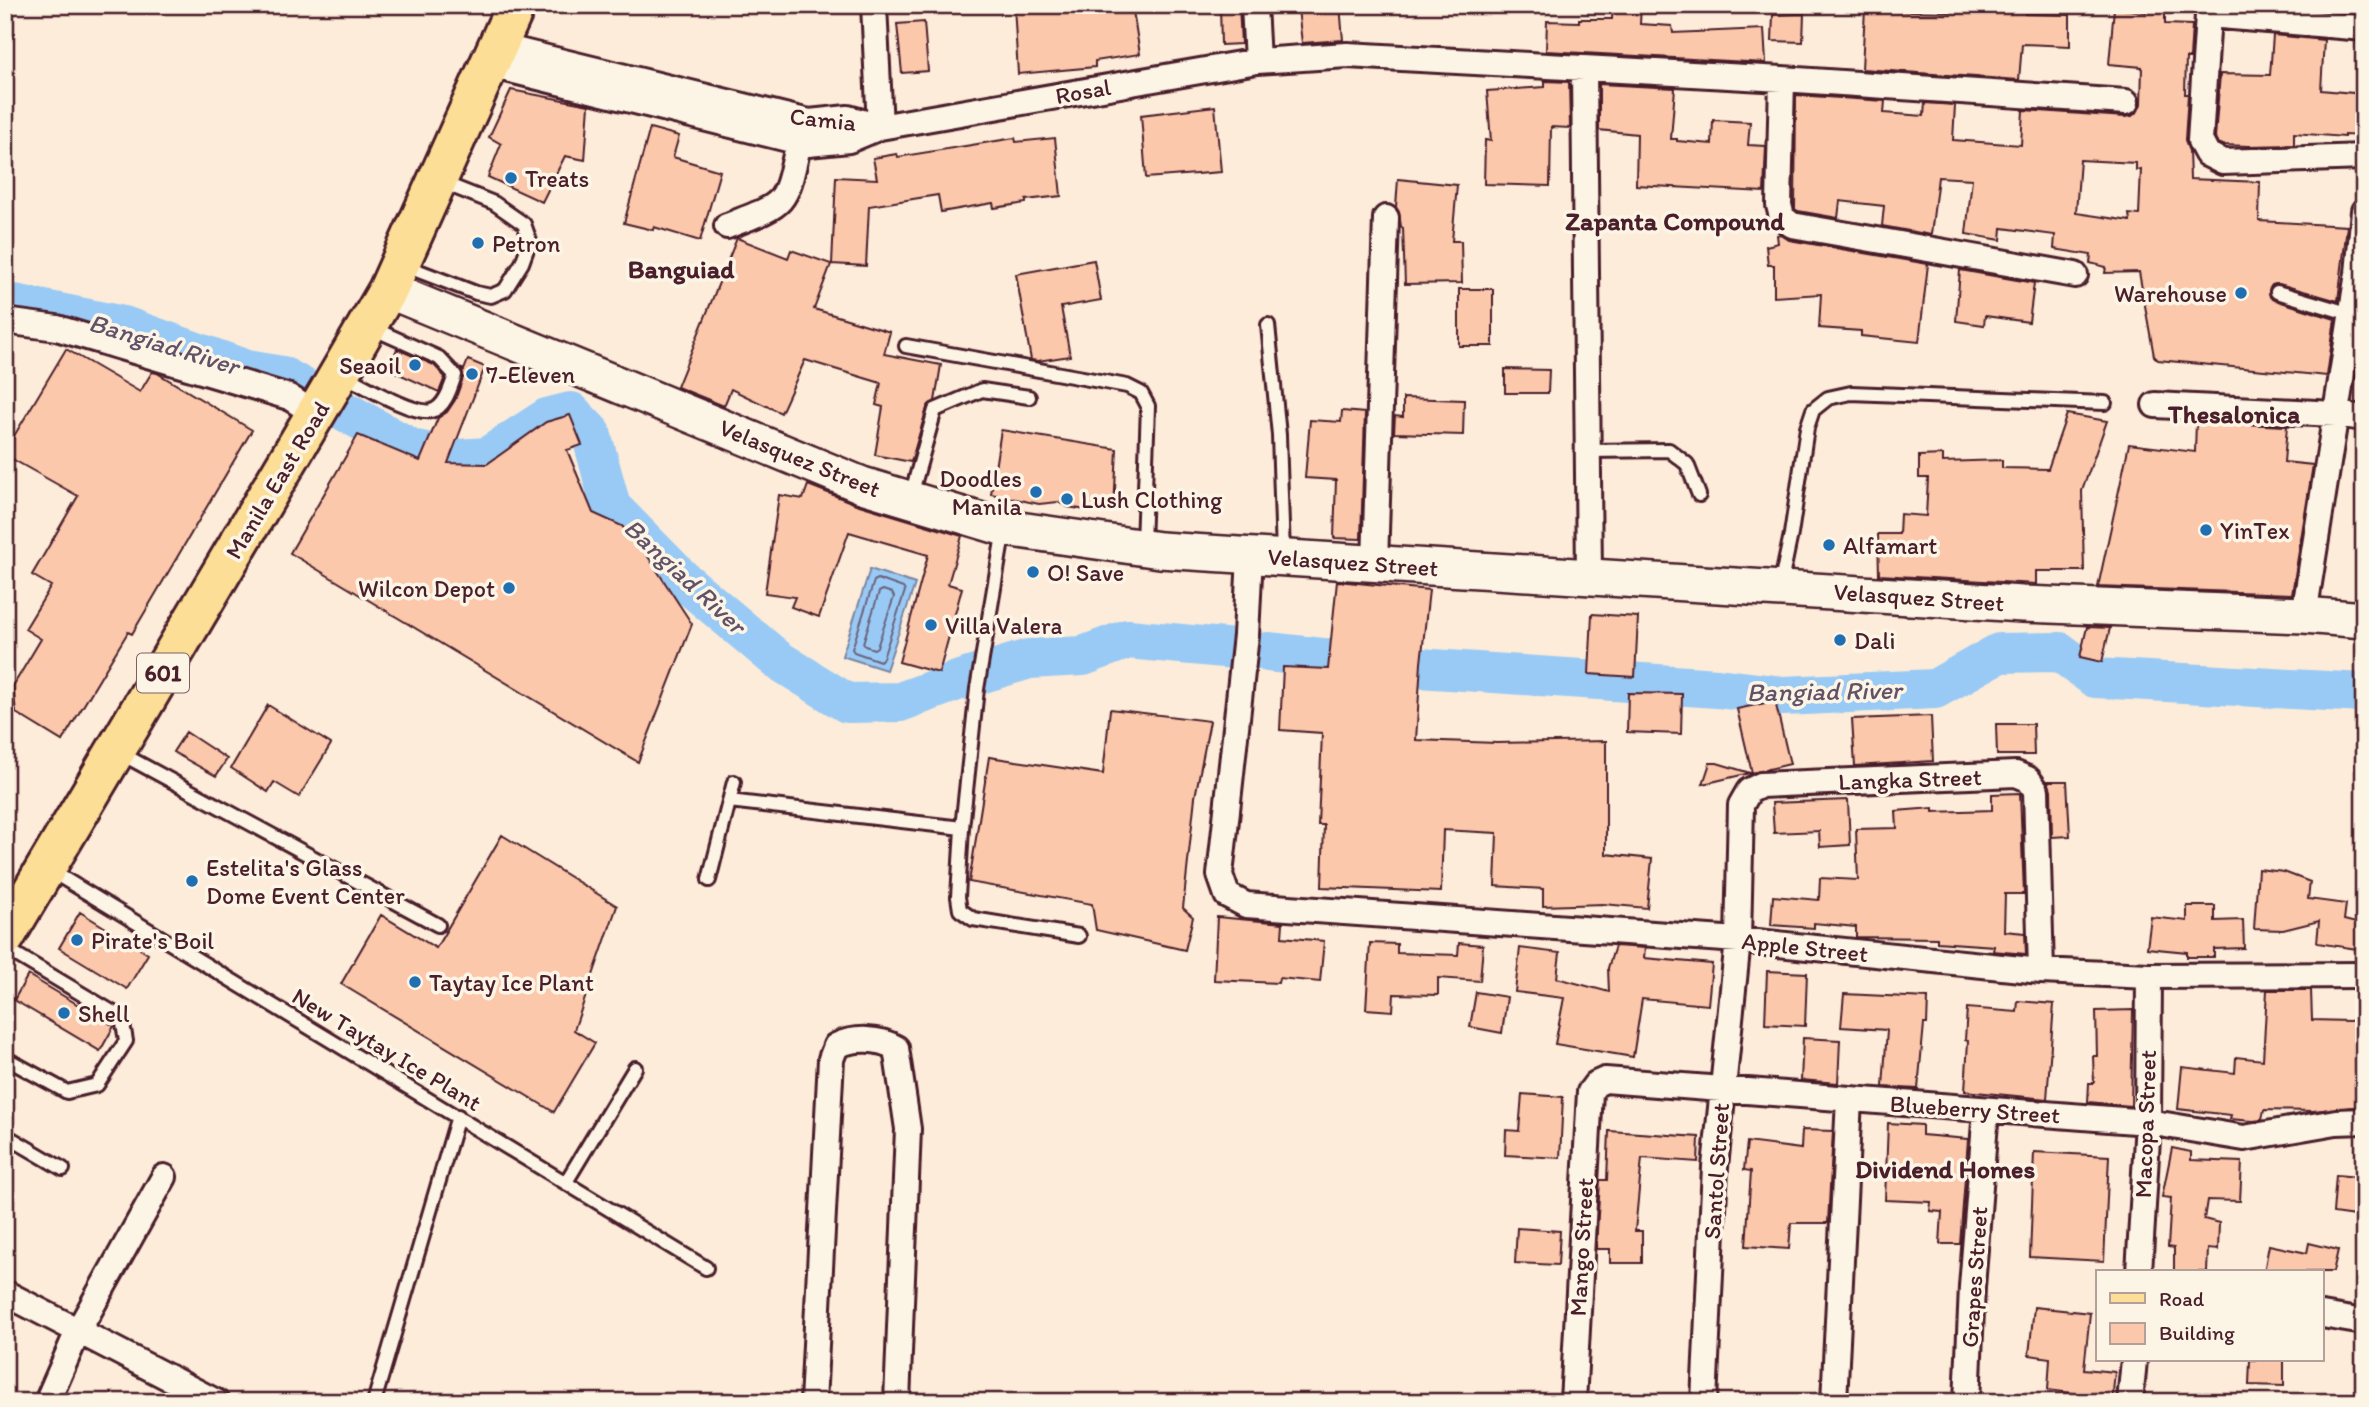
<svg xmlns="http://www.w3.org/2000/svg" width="2369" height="1407" font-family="Itim,sans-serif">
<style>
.water{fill:#99caf5;stroke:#7986a4;stroke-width:2}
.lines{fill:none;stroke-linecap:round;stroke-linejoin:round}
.shore{stroke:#6a637c;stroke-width:2}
.river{stroke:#99caf5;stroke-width:40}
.building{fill:#fbc8ab;stroke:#4a1f2b;stroke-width:2;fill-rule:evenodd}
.service-casing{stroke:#4a1f2b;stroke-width:18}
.minor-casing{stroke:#4a1f2b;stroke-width:30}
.secondary-casing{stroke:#4a1f2b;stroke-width:40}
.primary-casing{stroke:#4a1f2b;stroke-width:44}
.service{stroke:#fcf5e5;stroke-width:12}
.minor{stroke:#fcf5e5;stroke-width:24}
.secondary{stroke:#fcf5e5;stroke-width:35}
.primary{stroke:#fcde96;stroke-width:38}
.poi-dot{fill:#1f6fb2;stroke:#fcf5e5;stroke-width:2.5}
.labels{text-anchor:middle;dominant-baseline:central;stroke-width:7;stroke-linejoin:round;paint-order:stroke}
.shield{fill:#fcf5e5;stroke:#7f5f63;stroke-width:2}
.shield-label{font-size:23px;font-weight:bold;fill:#4a1f2b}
.street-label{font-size:24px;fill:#4a1f2b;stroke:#fcf5e5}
.poi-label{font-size:24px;fill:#4a1f2b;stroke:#fcf5e5;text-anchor:start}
.neighbourhood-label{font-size:26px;font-weight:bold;fill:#4a1f2b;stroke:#fcf5e5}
.water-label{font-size:26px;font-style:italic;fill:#625268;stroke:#fcf5e5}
</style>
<rect width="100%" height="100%" fill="#fcecd9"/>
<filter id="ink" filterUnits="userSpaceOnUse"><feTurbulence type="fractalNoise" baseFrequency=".0143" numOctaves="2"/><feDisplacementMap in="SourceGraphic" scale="14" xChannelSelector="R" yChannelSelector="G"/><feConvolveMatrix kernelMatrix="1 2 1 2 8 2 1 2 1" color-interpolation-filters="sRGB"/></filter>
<g filter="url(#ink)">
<path class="water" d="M870 569 915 584 886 670 842 656Z"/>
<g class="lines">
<path class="shore" d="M878 579 903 588 905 591 883 658 880 661 854 652 852 649 874 581Z
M883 590 892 593 894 597 877 647 874 649 865 646 863 643 879 592Z"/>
<path class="river" d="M5 302 124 326 247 370 282 376 412 449 458 459 487 457 547 418 571 412 591 433 611 507 683 580 778 660 847 703 900 702 960 680 1029 659 1083 656 1128 639 1235 649
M1268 652 1404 667 1717 688 1783 696 1935 689 1999 653 2060 652 2095 678 2364 693"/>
</g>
<path class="building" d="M1014 5H1120L1121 13 1133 11 1140 54 1095 61V67L1018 74Z
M1220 5H1239L1241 44 1221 45Z
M1340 5 1343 40 1302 43 1298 9Z
M1613 5H1641L1640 24 1672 26 1673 33 1764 29 1766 63 1546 51 1547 21 1579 22V19H1612Z
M2147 5H2165V24L2192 25 2190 58H2186L2185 94H2188L2185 140 2189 151 2190 179 2260 182 2259 221 2347 226 2338 301 2279 284 2272 285 2269 290 2270 297 2275 300 2335 319 2327 376 2158 360 2154 356 2139 272 2105 273 2106 267 2090 263 2091 255 2054 249 2055 235 2002 228 2001 240 1966 234 1972 179 1938 177 1931 235 1882 226 1884 206 1840 201 1838 218 1798 211 1795 209 1796 95 1885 101 1884 113 1924 116 1925 103 1955 105 1953 140 2021 145 2023 110 2125 117 2132 116 2138 111 2141 104 2142 67 2109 64 2114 8 2146 12ZM2080 160 2136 163V170L2141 169 2139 215 2129 214 2130 221 2076 213Z
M2025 6V14L2070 15V46L2022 44 2019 80 1862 69 1865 8 1903 7V11L1952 12V7Z
M1804 14 1803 42 1772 41 1773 15Z
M924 22 928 71 902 73 897 24Z
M2273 35 2324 40 2321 90 2364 94V136L2344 135V137L2294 133V145L2249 146 2223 145 2218 143 2215 138 2220 74 2270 75Z
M1545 81 1569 82 1570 128 1551 127 1550 186 1484 184 1485 140 1491 141 1487 91 1545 87Z
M1599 84 1675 88 1671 139H1677V141L1712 144 1713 120 1750 122 1748 145 1766 146 1764 192 1636 185 1637 134 1599 130Z
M511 90 589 105 585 160 565 156 542 202 488 177 501 144 489 137Z
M1215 106 1221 172 1146 178 1141 115Z
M650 128 679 136 673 157 720 171 700 241 654 227 653 230 624 223Z
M1015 138 1016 142 1055 138 1061 196 1026 200V203L994 208 993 203 941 212 938 195 869 206 866 266 832 264 836 177 877 179 873 158 897 154 898 157Z
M1398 179 1457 185 1452 241H1461L1462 283 1405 284 1403 228 1401 227 1399 212 1396 207Z
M1780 234 1789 240 1928 264 1919 342 1861 336V331L1819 328 1821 294 1774 297V265H1768L1766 246 1778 243 1777 235Z
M737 238 788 258 791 250 831 264 814 309 890 332 884 354 941 365 935 401 927 408 911 462 875 455 883 407 876 405 881 383 805 360 781 413 731 389 724 406 677 387Z
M1094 260 1101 300 1061 307 1070 356 1038 361 1031 360 1016 274Z
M1960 270 2034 283 2029 322 1985 316 1984 325 1956 321Z
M1459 289H1493V346H1459Z
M66 349 140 392 152 372 157 373 252 430 132 634 128 632 62 741 16 713 13 686 41 639 25 629 51 586 32 575 78 496 5 455V451Z
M397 349 434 365 445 377 439 392 388 369Z
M468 360 485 367 448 463 487 464 546 422 570 415 582 445 567 450 593 513 622 526 643 549 692 624 638 762 290 553 358 435 420 461 438 418 447 412 455 400 463 378 462 369 464 370Z
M1505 369 1549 370 1548 393H1505Z
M1403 398 1464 400 1463 435 1394 433 1395 416 1403 417Z
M1342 411 1365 413 1361 539 1334 538 1336 480 1305 478 1310 420 1341 422Z
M2067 414 2107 421 2082 491 2084 571H2036V584L1879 575 1878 534H1899L1900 514 1926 516 1928 478H1919V456L1943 455V462L2002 460V468L2048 469Z
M2196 422 2287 426 2284 462 2313 465 2292 594 2098 587 2129 444 2195 452Z
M1001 430 1117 449 1114 509 1104 513 1068 507 1058 502 1039 504 991 494Z
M808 485 856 504 962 536 948 584 962 588 939 673 899 662 928 555 849 532 819 617 791 607 795 597 765 593 779 495 803 499Z
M1337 581 1429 590 1421 663 1416 740 1497 743 1606 741V854L1652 859 1647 908 1603 904 1543 906V889L1495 886 1497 833 1443 830 1441 892 1322 887 1324 825H1318L1322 733 1280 730 1283 667 1328 669Z
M1592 614 1638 617 1635 677 1589 674Z
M2087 627 2110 628 2102 662 2080 657Z
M1628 693 1682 694 1681 734 1627 732Z
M1775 701 1790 764 1752 773 1737 709Z
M268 705 331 744 299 797 274 782 268 792 231 768Z
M1110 709 1210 721 1195 797 1183 908 1193 917 1185 950 1096 930 1092 904 969 882 989 757 1103 774Z
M1931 716 1933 761 1855 766 1852 719Z
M1996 724H2033L2034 755H1997Z
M186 732 227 759 216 776 173 752Z
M1710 763H1717L1750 773 1703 784Z
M2048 781H2067L2070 836 2052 837 2051 790Z
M2020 793 2024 894H2005L2004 931 2025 933 2026 954 1993 951 1994 946 1937 942V938L1856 937V927L1814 923V928L1771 925 1773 896 1819 900 1820 878 1858 880 1856 829 1897 828 1896 811 1933 808V812L1992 810V794Z
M1848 800 1850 845 1820 847 1819 831 1774 833 1772 803Z
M502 835 617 906 574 1030 595 1043 554 1112 341 984 381 915 436 948Z
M2258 869 2284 872 2310 882 2308 899 2346 904 2344 920 2364 925V950L2317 943 2319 921 2283 930 2254 929Z
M2187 906H2215V921L2243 920 2244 948 2214 949V957H2187V952L2147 948 2151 917 2187 921Z
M80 912 148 954 127 989 59 948Z
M1217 917 1283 923 1282 937 1324 941 1320 982 1279 978 1278 983 1214 980Z
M1370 943 1397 944V953L1458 955 1459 943 1483 945 1480 981 1438 978V995L1394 994 1393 1011 1366 1009Z
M1615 946 1645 948 1644 958 1712 964 1708 1005 1642 999 1633 1057 1555 1044 1564 998 1515 992 1520 948 1560 953 1557 978 1609 992 1608 968Z
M1767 971 1807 973 1805 1026 1765 1024Z
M28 975 114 1026 100 1051 14 1000Z
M2267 990H2311L2312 1020 2349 1021 2364 1019V1106L2313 1111 2264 1110 2262 1120 2253 1121 2230 1119 2231 1115 2178 1109 2182 1067 2235 1073 2236 1057 2263 1060Z
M1476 992 1507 997 1502 1033 1470 1027Z
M1844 994 1928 998 1927 1024H1924L1918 1089 1883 1087 1887 1030 1841 1027Z
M2018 1001 2054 1004 2047 1099 1965 1091 1968 1041 1965 1040 1967 1008 2017 1012Z
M2133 1010 2131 1106 2088 1102 2089 1083H2094L2093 1056H2097L2096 1011Z
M1803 1038 1840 1040 1838 1083 1801 1080Z
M1522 1094 1563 1097 1560 1158 1505 1155 1506 1130 1519 1131Z
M1888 1123 1922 1125V1135L1968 1139 1960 1244H1940L1942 1212 1930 1211 1931 1202 1885 1200Z
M1802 1130 1833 1131 1828 1223H1791L1789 1249 1746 1246 1751 1171 1744 1170 1747 1142 1801 1149Z
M1609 1131 1699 1137 1698 1162 1642 1158 1635 1231H1642V1263H1610V1249H1596L1600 1180H1607Z
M2172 1148 2191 1152V1160L2242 1162 2240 1201 2207 1200 2204 1219 2219 1223 2218 1250 2208 1249 2207 1272H2174V1248L2168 1247 2171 1198 2162 1197Z
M2034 1152 2109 1156 2104 1261 2030 1257Z
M2336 1175 2358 1177 2355 1216 2333 1213Z
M1517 1228 1560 1231 1558 1265 1515 1263Z
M2309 1243 2338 1250 2333 1272H2264L2269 1245 2307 1253Z
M2034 1307 2090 1313 2084 1369 2115 1372 2112 1402H2070L2072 1393 2048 1390 2050 1358 2029 1355Z
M2250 1360H2284V1386L2249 1385Z"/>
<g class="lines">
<g class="service-casing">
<path id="service" d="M403 265 476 293 491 296 505 290 522 263 530 241 524 224 494 203 441 182
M2277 292 2351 314
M1268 325 1279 435 1283 555
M906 346 1127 386 1141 393 1148 406 1143 544
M343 375C361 384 413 415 431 411 445 408 451 387 455 375L439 358 372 328
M1588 451 1669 450 1687 464 1699 495
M910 499 935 410 982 390 1029 397
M1004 529 977 689 962 828 958 897 960 910 973 919 1079 936
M1780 587 1791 534 1807 428 1813 410 1828 398 1851 393 2105 403
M120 753 438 925
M729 801 962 828
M48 869 706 1268
M709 880 734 782
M5 948 122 1018 126 1041 97 1085 67 1092 5 1058
M5 1135 63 1169
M566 1182 635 1068
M374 1402 458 1116"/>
</g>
<g class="minor-casing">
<path id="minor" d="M874 5 880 127
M1254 5 1257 61
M2208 15 2200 141 2207 154 2223 162 2364 157
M2208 15 2364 28
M498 46 809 122 848 118 880 127
M490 65 808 144 849 140 880 127 1257 61 1347 55 1782 79 2126 102
M1584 70 1589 576
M1782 79 1779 205 1782 217 1792 225 2075 275
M727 226C789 202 784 207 799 142
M5 321 57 328 289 397 315 414
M2155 405 2336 414 2364 418
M1250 555 1246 635 1220 875 1227 895 1246 905 1738 940 2041 971 2149 976 2364 975
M1375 563 1386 218
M2304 615 2358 273 2364 211
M2139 1272 2148 1122 2149 976
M5 1293 216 1402
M2322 1315 2364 1322
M47 1402 78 1331 164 1177
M813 1402 831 1059 836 1046C854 1037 880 1038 896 1048L908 1129 897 1402
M1573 1402 1590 1092 1596 1084 1605 1080 2148 1122 2244 1138 2336 1122 2364 1121
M1704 1402 1715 1167 1738 940 1741 805 1749 791 1761 785 2016 774 2028 779 2036 790 2041 971
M1834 1402 1849 1099
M1967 1402 1972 1287 1986 1110
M2130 1402 2134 1360"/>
</g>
<g class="secondary-casing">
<path id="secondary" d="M388 290 862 485 1005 528 1160 550 2022 604 2304 615 2364 620"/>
</g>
<g class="primary-casing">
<path id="primary" d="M5 937 328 393 388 290 516 5"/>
</g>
<use href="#service" class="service"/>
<use href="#minor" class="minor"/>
<use href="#secondary" class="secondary"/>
<use href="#primary" class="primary"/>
</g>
</g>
<g class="poi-dot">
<circle cx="511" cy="178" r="7"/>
<circle cx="478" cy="243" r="7"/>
<circle cx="2241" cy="293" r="7"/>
<circle cx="415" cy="365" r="7"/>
<circle cx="472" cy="374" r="7"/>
<circle cx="1036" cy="492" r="7"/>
<circle cx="1067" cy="499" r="7"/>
<circle cx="2206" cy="530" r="7"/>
<circle cx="1829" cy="545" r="7"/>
<circle cx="1033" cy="572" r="7"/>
<circle cx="509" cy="588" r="7"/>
<circle cx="931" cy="625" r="7"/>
<circle cx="1840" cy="640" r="7"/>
<circle cx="192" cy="881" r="7"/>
<circle cx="77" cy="940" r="7"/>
<circle cx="415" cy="982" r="7"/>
<circle cx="64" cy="1013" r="7"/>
</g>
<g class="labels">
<rect class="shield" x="137" y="653.5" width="52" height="39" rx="5"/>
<g class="shield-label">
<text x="163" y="673">601</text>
</g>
<g class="street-label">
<text transform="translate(1083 91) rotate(-10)">Rosal</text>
<text transform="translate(823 119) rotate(6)">Camia</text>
<text transform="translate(800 458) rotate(22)">Velasquez Street</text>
<text transform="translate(277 480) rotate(-59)">Manila East Road</text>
<text transform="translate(1353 562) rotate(4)">Velasquez Street</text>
<text transform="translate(1919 597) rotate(4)">Velasquez Street</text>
<text transform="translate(1910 779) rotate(-2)">Langka Street</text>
<text transform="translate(1805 947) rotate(6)">Apple Street</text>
<text transform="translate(387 1049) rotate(31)">New Taytay Ice Plant</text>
<text transform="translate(1975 1109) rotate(4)">Blueberry Street</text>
<text transform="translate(2145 1124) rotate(-88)">Macopa Street</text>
<text transform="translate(1716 1171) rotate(-86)">Santol Street</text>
<text transform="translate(1581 1247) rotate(-87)">Mango Street</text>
<text transform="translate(1974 1277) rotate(-86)">Grapes Street</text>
</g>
<g class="poi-label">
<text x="525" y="178">Treats</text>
<text x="492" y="243">Petron</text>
<text x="2227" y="293" text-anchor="end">Warehouse</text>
<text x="401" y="365" text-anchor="end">Seaoil</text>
<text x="486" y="374">7-Eleven</text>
<text x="1022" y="478" text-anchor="end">Doodles<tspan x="1022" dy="28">Manila</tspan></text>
<text x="1081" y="499">Lush Clothing</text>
<text x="2220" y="530">YinTex</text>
<text x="1843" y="545">Alfamart</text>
<text x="1047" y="572">O! Save</text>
<text x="495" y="588" text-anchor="end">Wilcon Depot</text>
<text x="945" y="625">Villa Valera</text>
<text x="1854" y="640">Dali</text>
<text x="206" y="867">Estelita's Glass<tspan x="206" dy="28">Dome Event Center</tspan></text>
<text x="91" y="940">Pirate's Boil</text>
<text x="429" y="982">Taytay Ice Plant</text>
<text x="78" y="1013">Shell</text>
</g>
<g class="neighbourhood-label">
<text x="1675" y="221">Zapanta Compound</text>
<text x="681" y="269">Banguiad</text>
<text x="2234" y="414">Thesalonica</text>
<text x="1945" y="1169">Dividend Homes</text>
</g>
<g class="water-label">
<text transform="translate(164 344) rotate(17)">Bangiad River</text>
<text transform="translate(685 576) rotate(43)">Bangiad River</text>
<text transform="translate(1824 691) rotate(-1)">Bangiad River</text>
</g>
</g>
<rect width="2369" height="1407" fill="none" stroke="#fcf5e5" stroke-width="28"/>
<rect x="14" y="14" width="2341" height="1379" fill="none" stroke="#4a1f2b" stroke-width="2.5" filter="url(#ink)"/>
<rect x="2096" y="1270" width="228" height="91" fill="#fcf5e5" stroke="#b59f9b" stroke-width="2"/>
<rect x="2110" y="1293" width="35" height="10" fill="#fcde96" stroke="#b59f9b" stroke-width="2"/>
<text x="2159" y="1306" font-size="21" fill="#4a1f2b">Road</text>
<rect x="2110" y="1323" width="35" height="21" fill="#fbc8ab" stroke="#b59f9b" stroke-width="2"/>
<text x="2159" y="1340" font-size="21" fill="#4a1f2b">Building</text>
</svg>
